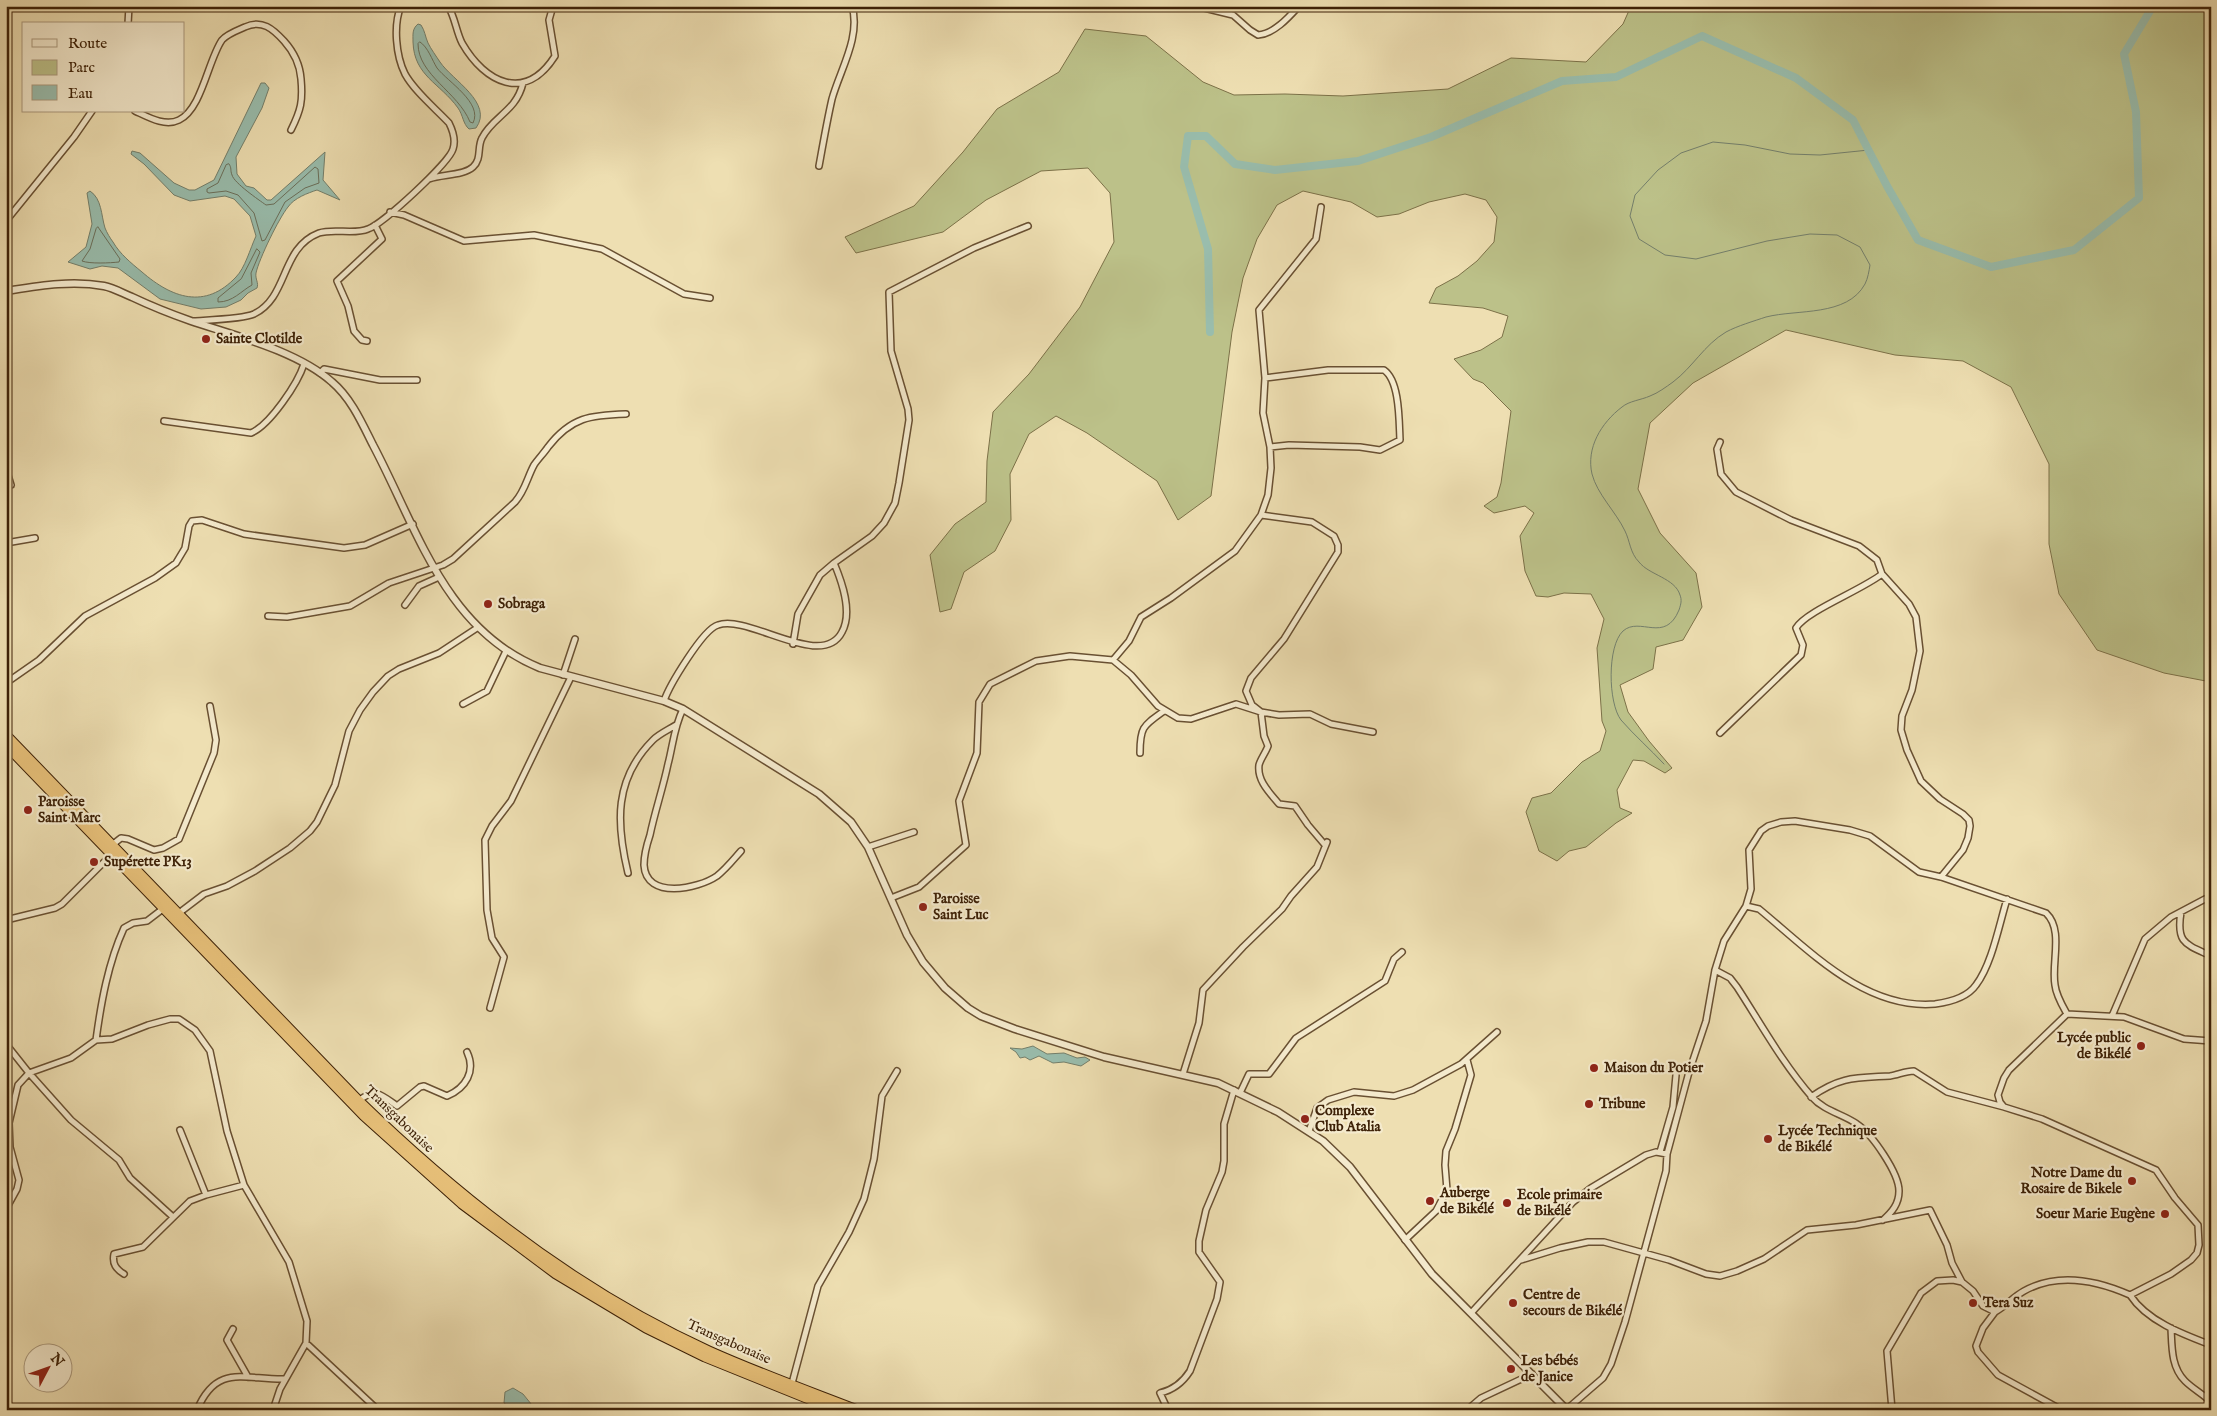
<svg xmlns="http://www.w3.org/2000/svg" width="2217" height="1416" font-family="'IM FELL English',serif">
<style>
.green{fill:#bcc189;stroke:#7c7148}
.water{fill:#99bdad;stroke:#747f6b}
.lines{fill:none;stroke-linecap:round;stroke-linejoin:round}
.shore{stroke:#6b6f5a;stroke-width:1}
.stream{stroke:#747f6b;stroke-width:1}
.river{stroke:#99bdad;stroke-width:8}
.minor-casing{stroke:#695032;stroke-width:8}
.tertiary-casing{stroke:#695032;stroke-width:9}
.trunk-casing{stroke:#3d2107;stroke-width:11}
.minor{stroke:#f4eacd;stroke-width:5}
.tertiary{stroke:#f4eacd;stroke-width:6}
.trunk{stroke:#e7c079;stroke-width:9}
.poi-dot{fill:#8f2418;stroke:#f4eacd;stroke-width:2}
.labels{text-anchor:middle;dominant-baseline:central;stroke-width:4.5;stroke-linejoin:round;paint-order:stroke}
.poi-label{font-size:14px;font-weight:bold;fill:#3d2107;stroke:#f4eacd;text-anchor:start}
.street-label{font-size:14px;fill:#3d2107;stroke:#f4eacd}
</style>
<rect width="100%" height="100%" fill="#eedfb2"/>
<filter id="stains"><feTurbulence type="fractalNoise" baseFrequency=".004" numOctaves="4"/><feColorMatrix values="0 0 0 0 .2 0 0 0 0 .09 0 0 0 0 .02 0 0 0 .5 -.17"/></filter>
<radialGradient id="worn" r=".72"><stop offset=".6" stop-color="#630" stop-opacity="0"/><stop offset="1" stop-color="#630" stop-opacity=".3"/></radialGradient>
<path class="green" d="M1631 6H2211V682L2164 673 2097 650 2059 594 2049 544V464L2011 387 1963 361 1895 355 1786 330 1693 383 1650 423 1638 489 1660 533 1696 573 1702 607 1683 640 1656 647 1653 669 1620 685 1628 712 1649 741 1672 768 1665 773 1644 761 1633 760 1617 790 1620 808 1632 813 1616 823 1586 847 1569 851 1557 861 1539 851 1526 812 1532 798 1551 793 1582 762 1600 751 1606 731 1602 721 1597 648 1604 619 1591 594 1564 593 1548 597 1536 596 1525 571 1520 536 1534 513 1525 506 1494 513 1484 506 1497 497 1501 483 1511 411 1483 383 1473 379 1454 359 1481 350 1502 337 1508 316 1483 308 1429 303 1436 288 1458 276 1477 261 1494 242 1497 217 1486 200 1465 194 1429 202 1399 214 1377 217 1351 202 1303 191 1277 205 1257 239 1243 278 1232 332 1211 496 1178 520 1157 481 1087 433 1056 416 1029 434 1010 474 1011 520 995 551 964 572 951 609 940 612 930 555 955 524 986 502 987 461 993 412 1029 374 1080 307 1114 242 1110 193 1088 168 1041 171 986 200 943 232 856 253 845 237 914 206 963 152 997 109 1059 72 1085 29 1146 36 1203 82 1234 95 1285 94 1343 96 1448 89 1511 58 1586 62 1623 24Z"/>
<path class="water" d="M418 24 421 25C425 31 425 36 428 43 431 49 436 56 440 62 452 80 494 103 476 128L469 129C463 124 463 115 458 108 440 83 414 76 413 42 413 34 412 29 418 24Z
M261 83H265L269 88 262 108 236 157 237 174 246 186 254 188 267 200H271L325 152 323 180 340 200 317 190C308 193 294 198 288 207 279 218 259 259 256 273 255 279 259 283 257 288L248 293 241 300 226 307 201 309 160 299 118 268 102 266 90 269 68 262 86 247 92 224 87 193 90 191C102 199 101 215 105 228 107 233 110 238 113 242 120 254 131 263 142 272 172 298 205 310 236 277 245 268 250 249 256 236L250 216 234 199 225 196 190 201 174 195 144 164 131 154 132 151 140 153 174 183 189 190H195L214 180Z
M1033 1046 1047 1054 1064 1053 1077 1058 1085 1057 1090 1060 1081 1066 1064 1062 1053 1063 1039 1056 1030 1060 1025 1057 1020 1058 1016 1052 1010 1048 1022 1049Z
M513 1388 523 1394 536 1410H513L504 1403 505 1392Z"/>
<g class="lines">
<path class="shore" d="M420 42C428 47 432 60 437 68 448 82 483 103 473 123L470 122C458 92 418 75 418 44Z
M229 164C232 168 230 170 232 175 234 183 259 200 266 205L274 204 315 167 318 169 319 183 305 188 285 202 265 240 262 241 254 213 238 195 226 191 209 193 207 192V189L218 183 226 165Z
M98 227 120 259 119 262C110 263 90 264 82 261L90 249 96 229Z
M257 249 260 252 251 273 252 285C241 291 233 302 218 302V298L241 279Z"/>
<path class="stream" d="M1664 764C1650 749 1634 735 1621 720 1608 703 1607 646 1623 631 1640 616 1665 644 1679 610 1681 604 1682 600 1680 595 1675 578 1649 575 1639 562 1630 553 1630 541 1625 531 1616 512 1597 494 1592 474 1586 448 1601 423 1622 407 1629 401 1641 400 1650 396 1658 393 1666 387 1673 382 1693 367 1704 345 1726 332 1737 326 1754 321 1766 317 1797 309 1847 317 1865 284 1868 278 1869 271 1870 265L1860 247 1837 235 1810 234 1767 241 1696 259 1665 255 1639 239 1630 216 1635 195 1658 170 1681 153 1713 142 1745 145 1790 154 1820 155 1869 150"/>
<path class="river" d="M1210 332 1208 249 1184 167 1188 136H1206L1235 164 1275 170 1358 161 1431 137 1562 81 1616 77 1702 36 1796 78 1853 120 1887 186 1918 240 1991 267 2074 250 2139 198 2136 112 2124 54 2153 6"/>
<g class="minor-casing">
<path id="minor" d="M448 6C455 17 456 31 462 43 485 83 525 103 555 56L549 20 553 6
M1196 6 1233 15 1250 30 1258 35C1274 34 1289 17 1299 6
M128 24 129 6
M135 111C148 117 165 127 179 120 202 109 208 60 222 40 227 34 238 30 245 27 262 19 273 29 284 41 293 51 300 65 301 79 303 101 301 110 291 130
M819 166C823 144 827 121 832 99 840 70 861 37 852 6
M429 179C442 174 463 176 473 167 482 159 477 147 482 138 493 116 516 112 523 83
M390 212 404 215 464 241 534 235 602 249 684 294 710 298
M6 221 74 137 92 111
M194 321C208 320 243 319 254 314 289 297 280 248 319 233 334 228 354 235 368 229 383 224 449 163 453 149 456 140 453 131 449 123 435 108 415 92 405 74 396 56 393 25 401 6
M367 341 362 340 354 331 348 306 337 281 382 239 375 225
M320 373 324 369 380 380H417
M1265 378 1328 370H1384C1400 381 1399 422 1400 440L1380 450 1360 447 1289 445 1270 447
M164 421 251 433C270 425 298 383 304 364
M1720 442 1717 449 1721 474 1736 492 1791 520 1859 546 1877 560 1882 574 1909 604 1916 617 1920 651 1912 690 1902 716 1901 730 1907 750 1921 781 1940 799 1963 814 1969 820 1970 826 1968 838 1963 850 1941 877
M6 469 11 485
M1261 515 1312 522 1334 536 1338 545V552L1284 639 1251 678 1246 691 1252 705 1261 712 1264 736 1268 746C1266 752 1260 760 1259 765 1257 781 1270 793 1279 804L1295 806 1308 825 1325 845
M6 543 35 538
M405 605 419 586 439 577
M268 616 287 617 350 606 389 583 443 565 453 559 515 502C525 491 527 478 534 465 538 459 544 453 548 447 571 417 591 415 626 414
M793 644 798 614 820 575 834 563
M1113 660 1129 641 1141 617 1171 598 1235 551 1261 515 1268 495 1271 468 1270 447 1263 413 1265 378 1259 310 1316 239 1321 207
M563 675 575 639
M6 683 39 660 85 616 155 578 176 563 185 548 189 526 192 521 202 520 244 534 344 548 365 545 413 524
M664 701C669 686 703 629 718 625 749 614 822 671 842 632 853 612 842 582 834 563L872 536 884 523 895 503 899 483 909 420 908 409 891 351 889 292 974 248 1028 226
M463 704 487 691 506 651
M683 709C674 727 673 745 668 764 663 788 655 811 650 835 647 844 644 855 644 865 646 900 698 889 717 876 726 869 733 860 741 851
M1720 733 1801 655 1803 645 1796 628C1806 611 1862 590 1882 574
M1140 753C1140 727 1143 726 1164 711
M112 845 121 838 128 839 154 850 163 848 179 839 214 753 216 740 210 706
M868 847 914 832
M628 873C616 823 614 779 653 740 659 734 668 730 676 725
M891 898 919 887 966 845 959 801 977 753 979 702 990 684 1036 661 1070 656 1113 660 1131 675 1158 706 1178 718 1191 719 1236 704 1261 712 1279 715 1310 714 1331 724 1373 732
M1746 906 1759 909C1810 951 1865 1010 1935 1004 1950 1002 1967 998 1976 985 1992 964 1999 925 2007 899
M2181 912C2176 943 2185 944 2211 956
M179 913 204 894 227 886 255 871 290 848 310 831 317 822 335 785 349 731 360 710 373 692 388 676 399 669 439 653 477 628
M6 920 55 908 62 904 111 855
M1715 970 1730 978 1737 987C1761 1024 1783 1064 1812 1097 1824 1111 1843 1114 1857 1124 1872 1134 1899 1173 1899 1191 1899 1204 1892 1212 1883 1220
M490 1008 504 957 492 938 487 910 485 840 492 826 511 801 571 677
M2112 1016 2145 939 2171 917 2205 899
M96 1040 112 1039 148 1025 170 1019H179L195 1030 210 1051 227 1131 244 1185 289 1262 307 1321 306 1343 280 1389 273 1410
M6 1044 29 1073 71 1120 119 1160 130 1178 173 1217
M1183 1074 1199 1023 1203 990 1243 947 1282 909 1291 896 1317 867 1327 842
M1240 1093 1249 1074H1269L1296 1038 1385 981 1394 959 1402 952
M1811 1097C1841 1076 1856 1078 1890 1076 1898 1075 1905 1071 1914 1071L1947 1092 2004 1107
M359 1101C374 1087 382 1095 397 1106L420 1087 424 1086 447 1096C466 1088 476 1071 467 1052
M180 1130 206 1195
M1309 1131 1317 1108 1328 1100 1354 1092 1394 1096 1413 1090 1461 1064 1497 1032
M1660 1152 1673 1107 1676 1075
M6 1209 17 1189 19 1180 10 1147 9 1123 18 1085 29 1073 71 1058 96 1040C101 1003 108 963 124 928L133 923 147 921 164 908
M1405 1240 1436 1211 1447 1190 1445 1165 1446 1151 1455 1129 1471 1075 1467 1060
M1521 1260 1560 1248 1588 1242H1604L1669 1260 1706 1274 1720 1276 1737 1271 1764 1259 1807 1230 1856 1225 1930 1210 1947 1245 1952 1263 1962 1282
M124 1274C116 1269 112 1264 114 1254L143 1247 190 1201 206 1195 244 1185
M2130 1295C2147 1321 2182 1334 2211 1345
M1472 1312 1573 1202 1591 1188 1646 1155 1656 1152 1667 1154
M1995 1312 1983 1328 1976 1346 1978 1352 1998 1375 2062 1410
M2171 1328C2172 1347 2171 1367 2185 1381 2193 1389 2203 1394 2211 1402
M233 1329 227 1340 248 1377
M306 1343 378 1410
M791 1387 818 1286 849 1232 864 1199 874 1159 882 1096 897 1071
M1567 1409 1603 1378 1611 1364 1625 1322 1666 1171 1667 1154 1689 1072 1706 1021 1715 970 1724 941 1746 906 1751 889 1749 850 1761 831 1768 826 1781 822 1795 821 1850 830 1870 836 1919 872 1941 877 2046 913C2064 930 2051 963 2055 985 2056 995 2062 1005 2067 1014
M197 1410C217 1363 244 1380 285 1379
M1168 1410 1160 1393C1173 1390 1183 1382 1190 1371L1217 1299 1220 1282 1199 1252V1241L1206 1210 1222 1172 1224 1161V1124L1234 1090
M1467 1410 1481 1398 1532 1374
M1892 1410 1887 1351 1921 1293 1937 1281 1953 1280 1962 1282 1973 1291 1983 1306 1995 1312C2006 1306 2013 1297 2024 1291 2058 1272 2096 1280 2130 1295L2171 1274 2191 1260 2197 1253 2199 1245 2198 1225 2175 1198 2156 1170 2042 1119 2004 1107 2000 1102 1998 1095 2004 1078 2009 1070 2067 1014 2124 1017 2184 1039 2211 1041"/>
</g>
<g class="tertiary-casing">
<path id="tertiary" d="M6 291C38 286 71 280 104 286 114 288 122 293 132 297 151 306 171 314 191 321 236 336 297 351 332 382 351 398 362 423 373 445 417 528 445 630 540 668L664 701 683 709 819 794 851 822 868 847 907 935 923 962 945 988 968 1008 981 1016 1015 1029 1104 1057 1218 1083 1278 1112 1323 1141 1350 1167 1432 1274 1567 1410"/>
</g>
<g class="trunk-casing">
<path id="trunk" d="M6 735 359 1101C462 1201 577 1291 709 1351 758 1373 808 1391 857 1410
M6 745 364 1116 462 1204 556 1274 646 1328 705 1357 836 1410"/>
</g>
<use href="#minor" class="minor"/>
<use href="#tertiary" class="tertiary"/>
<use href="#trunk" class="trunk"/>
</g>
<g class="poi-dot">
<circle cx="206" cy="339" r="5"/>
<circle cx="488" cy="604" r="5"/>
<circle cx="28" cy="810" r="5"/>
<circle cx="94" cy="862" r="5"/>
<circle cx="923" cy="907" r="5"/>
<circle cx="2141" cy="1046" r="5"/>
<circle cx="1594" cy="1068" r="5"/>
<circle cx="1589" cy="1104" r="5"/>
<circle cx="1305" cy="1119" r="5"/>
<circle cx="1768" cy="1139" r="5"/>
<circle cx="2132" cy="1181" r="5"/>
<circle cx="1430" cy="1201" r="5"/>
<circle cx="1507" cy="1203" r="5"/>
<circle cx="2165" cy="1214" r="5"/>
<circle cx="1513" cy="1303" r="5"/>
<circle cx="1973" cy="1303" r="5"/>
<circle cx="1511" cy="1369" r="5"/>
</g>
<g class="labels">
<g class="poi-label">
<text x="216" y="339">Sainte Clotilde</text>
<text x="498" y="604">Sobraga</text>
<text x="38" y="802">Paroisse<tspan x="38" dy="16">Saint Marc</tspan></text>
<text x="104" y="862">Supérette PK13</text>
<text x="933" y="899">Paroisse<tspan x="933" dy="16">Saint Luc</tspan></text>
<text x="2131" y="1038" text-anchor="end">Lycée public<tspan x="2131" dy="16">de Bikélé</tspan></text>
<text x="1604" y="1068">Maison du Potier</text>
<text x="1599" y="1104">Tribune</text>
<text x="1315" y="1111">Complexe<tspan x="1315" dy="16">Club Atalia</tspan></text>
<text x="1778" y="1131">Lycée Technique<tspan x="1778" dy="16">de Bikélé</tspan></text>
<text x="2122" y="1173" text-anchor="end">Notre Dame du<tspan x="2122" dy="16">Rosaire de Bikele</tspan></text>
<text x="1440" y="1193">Auberge<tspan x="1440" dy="16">de Bikélé</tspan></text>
<text x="1517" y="1195">Ecole primaire<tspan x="1517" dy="16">de Bikélé</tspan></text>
<text x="2155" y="1214" text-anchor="end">Soeur Marie Eugène</text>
<text x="1523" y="1295">Centre de<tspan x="1523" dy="16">secours de Bikélé</tspan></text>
<text x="1983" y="1303">Tera Suz</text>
<text x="1521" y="1361">Les bébés<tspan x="1521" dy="16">de Janice</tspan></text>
</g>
<g class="street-label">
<text transform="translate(399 1119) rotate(44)">Transgabonaise</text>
<text transform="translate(729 1342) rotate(24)">Transgabonaise</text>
</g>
</g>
<rect width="2217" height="1416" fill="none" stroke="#eedfb2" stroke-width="25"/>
<rect x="8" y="8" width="2202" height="1401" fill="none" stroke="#3d2107" stroke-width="2.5"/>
<rect x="12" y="12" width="2192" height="1391" fill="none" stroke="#3d2107"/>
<rect x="22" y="22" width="162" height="90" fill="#f4eacd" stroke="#ab9a7e"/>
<rect x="32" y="39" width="25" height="8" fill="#f4eacd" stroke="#ab9a7e"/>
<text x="68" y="48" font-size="15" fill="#3d2107">Route</text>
<rect x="32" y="60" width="25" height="15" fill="#bcc189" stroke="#ab9a7e"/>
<text x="68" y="72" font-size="15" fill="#3d2107">Parc</text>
<rect x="32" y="85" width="25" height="15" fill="#99bdad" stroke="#ab9a7e"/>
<text x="68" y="98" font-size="15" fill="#3d2107">Eau</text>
<g transform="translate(48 1368) rotate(49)"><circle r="24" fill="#f4eacd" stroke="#ab9a7e"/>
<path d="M0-4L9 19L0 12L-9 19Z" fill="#8f2418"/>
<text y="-8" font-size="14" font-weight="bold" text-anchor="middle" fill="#3d2107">N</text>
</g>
<rect width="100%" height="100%" filter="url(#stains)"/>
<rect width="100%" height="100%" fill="url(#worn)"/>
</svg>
